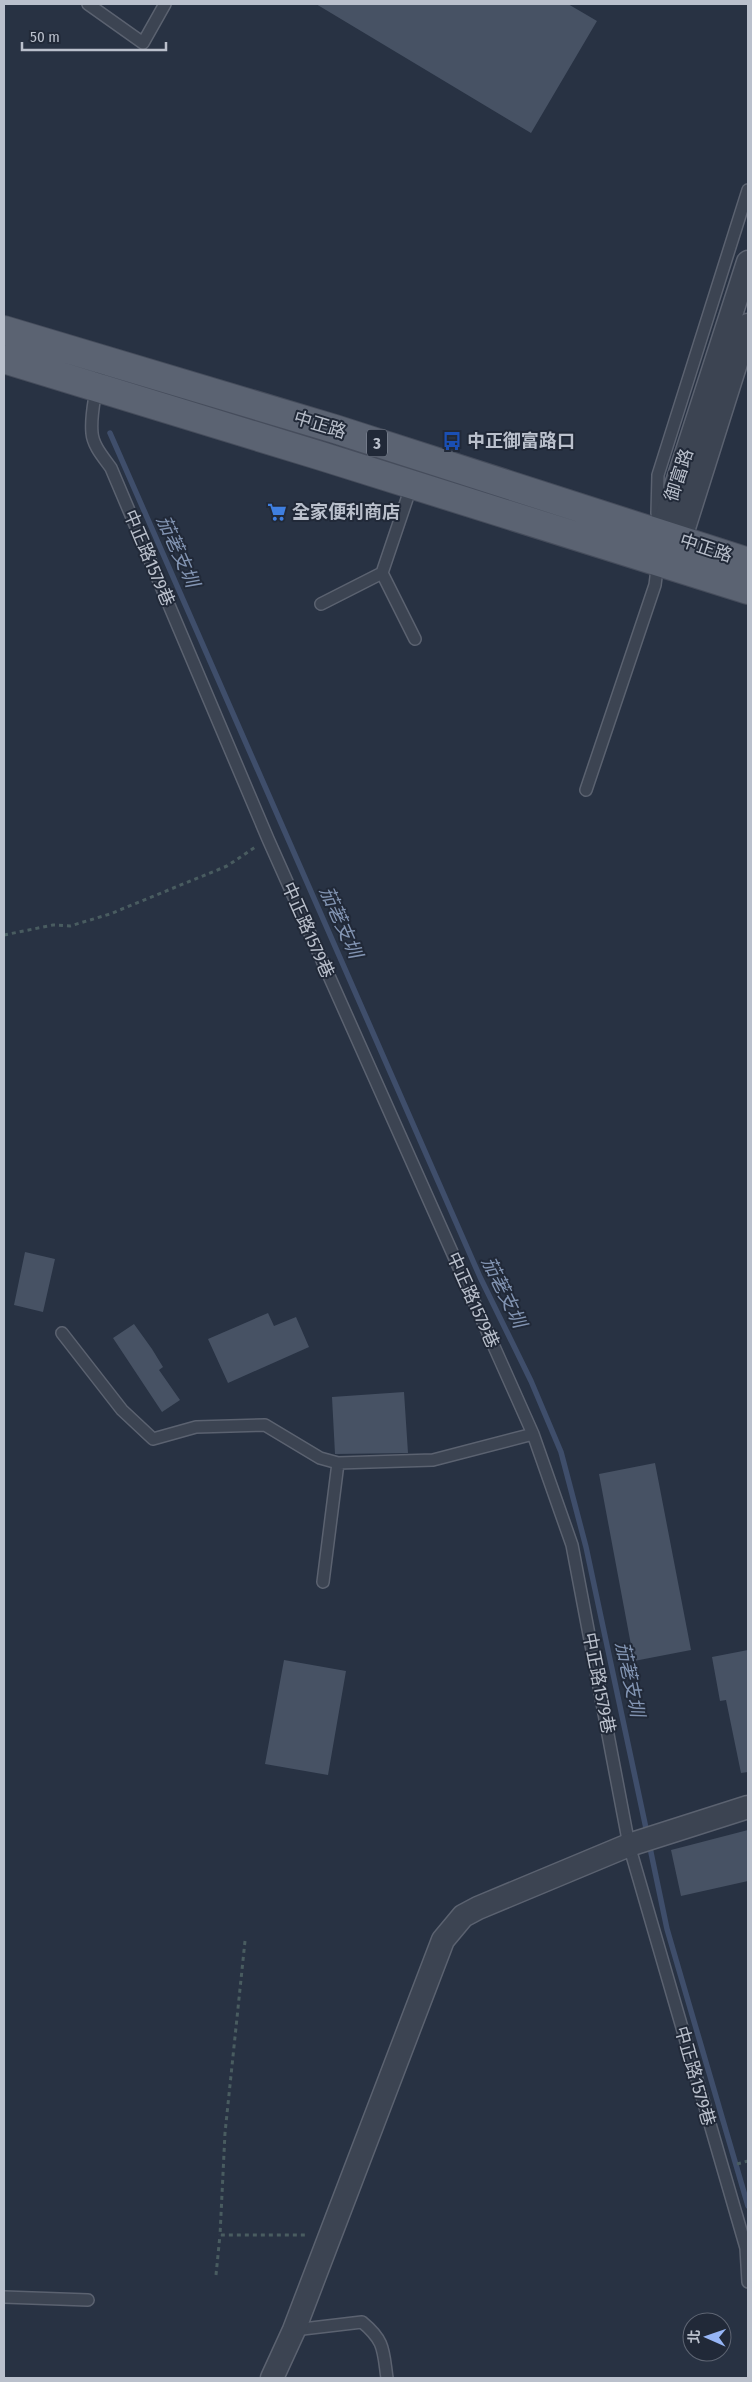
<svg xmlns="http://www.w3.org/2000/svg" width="752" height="2382" font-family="'Fira Sans Condensed','Noto Sans TC',sans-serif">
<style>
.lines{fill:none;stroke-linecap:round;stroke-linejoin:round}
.stream{stroke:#3f4e6b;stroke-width:5.5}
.building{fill:#475264}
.lane-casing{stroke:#5b6270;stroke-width:14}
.street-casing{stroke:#5b6270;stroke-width:25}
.primary-casing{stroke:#464d5c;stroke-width:30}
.path{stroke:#495c60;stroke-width:3;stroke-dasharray:4 4;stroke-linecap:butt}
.lane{stroke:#3c4452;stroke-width:11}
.street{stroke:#3c4452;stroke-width:22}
.primary{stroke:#5b6372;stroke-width:28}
.labels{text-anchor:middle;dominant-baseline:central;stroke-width:4;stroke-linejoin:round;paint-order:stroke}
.shield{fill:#212938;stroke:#8c93a0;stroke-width:1}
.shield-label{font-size:16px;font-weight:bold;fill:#bac0cc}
.street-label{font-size:18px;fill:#bac0cc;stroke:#212938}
.poi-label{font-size:18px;font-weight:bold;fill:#bac0cc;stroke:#212938;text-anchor:start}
.water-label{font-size:19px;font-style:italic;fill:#8294b2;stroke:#212938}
</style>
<rect width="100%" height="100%" fill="#283243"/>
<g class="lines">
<path class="stream" d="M110 433 480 1277 531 1381 561 1452 586 1547 647 1833
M649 1843 667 1929 748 2206"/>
</g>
<path class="building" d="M316 4H568L597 21 531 133Z
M25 1252 55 1259 43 1312 14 1305Z
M268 1313 274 1326 296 1317 309 1347 228 1383 208 1339Z
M134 1324 152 1349 163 1367 159 1370 180 1400 162 1412 113 1338Z
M404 1392 408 1453 335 1454 332 1397Z
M655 1463 691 1650 634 1661 599 1474Z
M748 1650V1772L741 1773 726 1700 720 1701 712 1657Z
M284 1660 346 1671 328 1775 265 1764Z
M748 1830V1881L681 1896 671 1850Z"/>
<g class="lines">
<g class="lane-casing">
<path id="lane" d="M88 4 143 43 165 4
M103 359C98 379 90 413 92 433 93 446 104 458 111 468L268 839 533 1434 572 1545 629 1845 746 2248 748 2282
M412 484 382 573 415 639
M659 522 657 513 658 475 748 190
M321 604 382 573
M586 790 655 585 658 561
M62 1333 122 1410 153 1439 196 1427 265 1425 320 1458 338 1463 433 1460 533 1434
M323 1582 338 1463
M4 2297 88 2300
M294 2330 362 2322C385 2341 383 2350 387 2378"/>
</g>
<g class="street-casing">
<path id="street" d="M659 550 661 534 671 501 748 262
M667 551 684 528 748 325
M272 2378 294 2330 443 1940 463 1916 478 1908 629 1845 748 1807"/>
</g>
<g class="primary-casing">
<path id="primary" d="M4 330 335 429 748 562
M4 359 321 456 748 590"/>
</g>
<path class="path" d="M4 935 53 925 70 926 110 914 227 866 257 846
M245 1941 225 2133 220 2235H308
M737 2164 748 2161
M216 2275 220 2235"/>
<use href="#lane" class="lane"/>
<use href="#street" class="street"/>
<use href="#primary" class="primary"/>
</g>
<defs>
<g id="bus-bare" transform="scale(1.5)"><path d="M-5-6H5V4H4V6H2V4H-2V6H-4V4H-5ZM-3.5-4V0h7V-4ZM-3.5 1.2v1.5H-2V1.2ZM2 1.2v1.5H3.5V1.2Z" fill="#1a4fb4" stroke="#212938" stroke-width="2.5" paint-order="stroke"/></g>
<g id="supermarket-bare" transform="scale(1.5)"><path d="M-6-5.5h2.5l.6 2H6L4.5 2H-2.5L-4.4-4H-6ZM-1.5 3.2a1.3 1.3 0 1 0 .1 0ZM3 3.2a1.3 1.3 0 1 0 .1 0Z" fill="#3f7fe0" stroke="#212938" stroke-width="2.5" paint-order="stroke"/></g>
</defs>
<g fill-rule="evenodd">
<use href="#bus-bare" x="452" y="441"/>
<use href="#supermarket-bare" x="277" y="512"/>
</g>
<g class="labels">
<rect class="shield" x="367" y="429.5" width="20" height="27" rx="4"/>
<g class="shield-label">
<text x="377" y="443">3</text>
</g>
<g class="street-label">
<text transform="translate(320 425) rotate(17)">中正路</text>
<text transform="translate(679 475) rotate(-72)">御富路</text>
<text transform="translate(706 548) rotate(18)">中正路</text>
<text transform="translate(149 558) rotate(67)">中正路1579巷</text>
<text transform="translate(308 930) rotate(66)">中正路1579巷</text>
<text transform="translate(473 1300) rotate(66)">中正路1579巷</text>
<text transform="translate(599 1683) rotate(79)">中正路1579巷</text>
<text transform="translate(695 2076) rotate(74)">中正路1579巷</text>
</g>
<g class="poi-label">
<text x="467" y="441">中正御富路口</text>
<text x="292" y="512">全家便利商店</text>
</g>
<g class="water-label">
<text transform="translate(178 551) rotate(66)">茄荖支圳</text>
<text transform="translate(341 922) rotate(66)">茄荖支圳</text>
<text transform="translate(504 1292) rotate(64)">茄荖支圳</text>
<text transform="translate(630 1679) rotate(78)">茄荖支圳</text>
</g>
</g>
<rect width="752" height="2382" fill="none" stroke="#bac0cc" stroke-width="10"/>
<g transform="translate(707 2337) rotate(272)"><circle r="24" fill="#212938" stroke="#5e6573"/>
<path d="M0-4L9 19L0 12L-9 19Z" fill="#96b5f5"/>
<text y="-8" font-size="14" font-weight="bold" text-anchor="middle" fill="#bac0cc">北</text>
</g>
<path d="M22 42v8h144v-8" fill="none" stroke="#bac0cc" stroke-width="2.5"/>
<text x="30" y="42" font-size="15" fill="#bac0cc" stroke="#212938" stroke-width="4" paint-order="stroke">50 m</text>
</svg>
